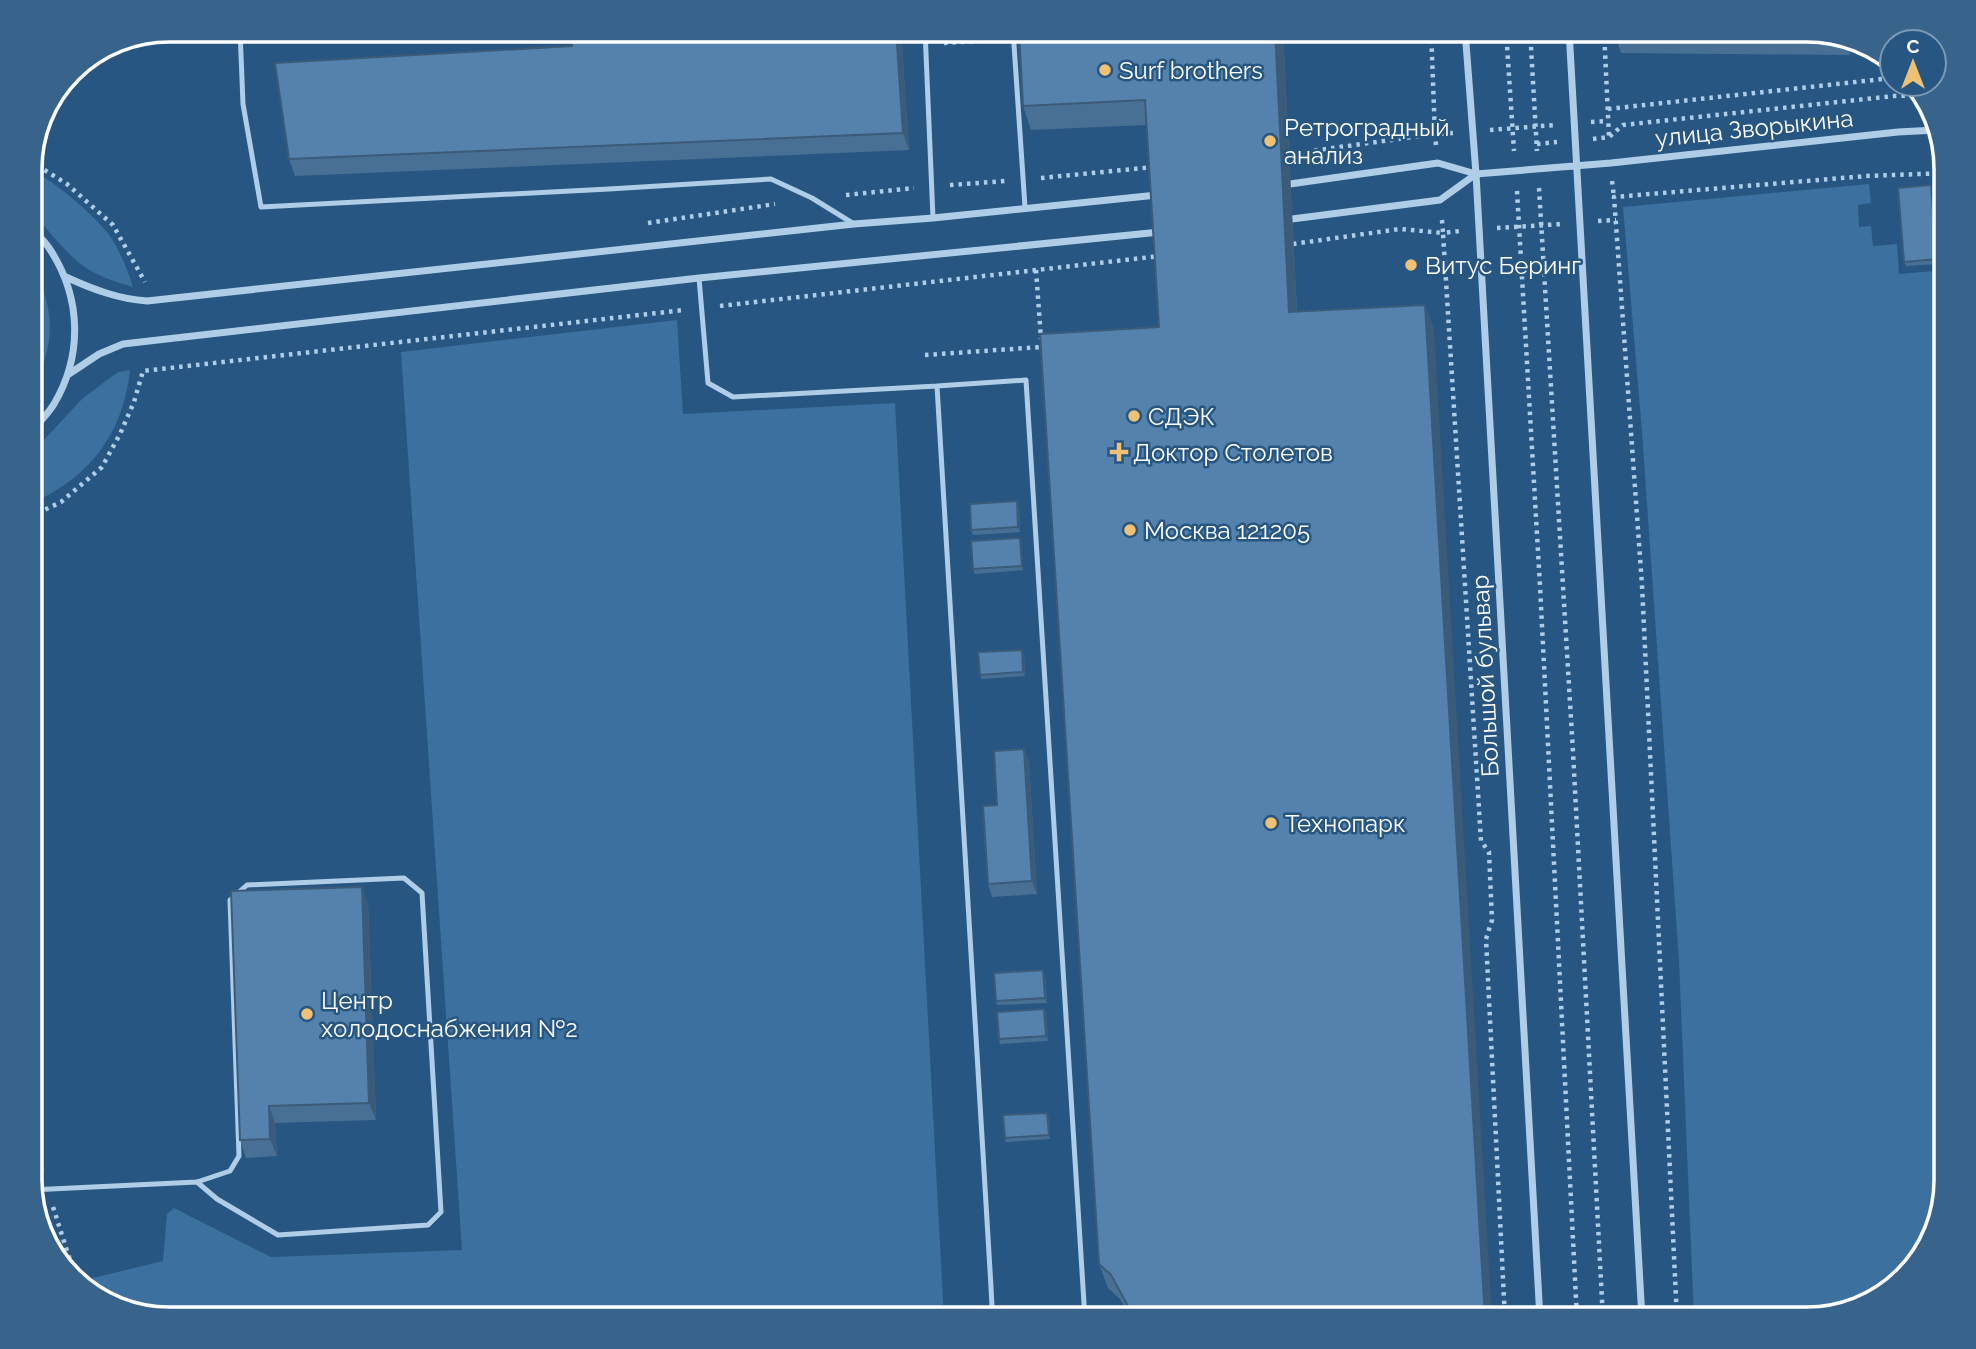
<svg xmlns="http://www.w3.org/2000/svg" width="1976" height="1349" font-family="Raleway,sans-serif">
<style>
.green{fill:#3c709f}
.lines{fill:none;stroke-linecap:round;stroke-linejoin:round}
.path{stroke:#afcde6;stroke-width:4.5;stroke-dasharray:3.5 5;stroke-linecap:butt}
.lane{stroke:#afcde6;stroke-width:5}
.street{stroke:#afcde6;stroke-width:7}
.wall{fill:#487094}
.shaded-wall{fill:#3b5b78}
.building{fill:#5482ac;stroke:#3b5b78;stroke-width:2}
.poi-dot{fill:#efc175;stroke:#275682;stroke-width:2.5}
.labels{text-anchor:middle;dominant-baseline:central;stroke-width:5;stroke-linejoin:round;paint-order:stroke}
.poi-label{font-size:24px;fill:#fff;stroke:#275682;text-anchor:start}
.street-label{font-size:24px;fill:#fff;stroke:#275682}
.rim{fill:none;stroke:#fff;stroke-width:3.5}
</style>
<rect width="100%" height="100%" fill="#275682"/>
<path class="green" d="M30 170C52 178 92 214 107 232 119 248 127 268 133 287 114 281 93 275 78 262 60 246 45 227 30 209Z
M1869 184 1871 203 1858 205 1859 227 1871 226 1873 246 1897 244 1899 274 1945 270 1943 238H1946V1181L1923 1258 1869 1305 1808 1319H1694L1679 961 1642 432 1623 207Z
M30 264C58 308 55 349 30 393Z
M677 320 683 414 895 403 944 1319H169L91 1296 85 1280 163 1261 167 1214 174 1208 271 1257 462 1250 401 352Z
M130 370C123 435 89 478 30 504V455L82 399 118 372Z"/>
<g class="lines">
<path class="path" d="M1506 30 1514 151
M1530 30 1537 151
M1604 30 1609 137
M944 43 994 40
M1608 109 1892 78
M1591 122 1608 121
M1490 130 1555 125
M1593 139 1609 137 1623 125 1894 96 1924 95
M1537 144 1557 142
M1436 145 1435 134 1454 133
M1289 154 1435 134 1431 30
M30 161 67 184 113 225 145 282
M1041 178 1154 167
M1612 181 1614 197
M950 185 1005 181
M1539 188 1573 752 1603 1319
M1517 191 1540 586 1577 1319
M846 195 914 188
M1442 220 1443 233 1460 231
M1598 221 1616 220
M648 223 775 204
M1497 228 1562 224
M1293 244 1400 229 1443 233 1481 841 1489 852 1492 920 1486 939 1505 1319
M1036 270 1041 339
M720 306 1160 256
M925 355 1041 347
M30 517 61 502 102 467 120 434 134 402 143 371 684 310
M30 1136 42 1172
M53 1207 76 1279
M1677 1319 1642 585 1614 197 1866 176 1946 173"/>
<path class="lane" d="M240 30 243 104 261 207 609 189 771 179 812 198 854 224
M925 30 933 218
M1013 30 1025 207
M699 278 708 383 733 397 937 386 991 1287 992 1306 986 1319
M937 386 1026 380 1085 1319
M30 1190 197 1182 230 1171 239 1156 230 900 247 885 404 878 422 893 441 1212 428 1225 278 1235 217 1199 197 1182"/>
<path class="street" d="M1465 30 1476 174 1540 1319
M1569 30 1642 1319
M1290 184 1438 163 1476 174 1611 163 1898 132 1936 130
M1292 219 1440 200 1476 174
M30 227C37 234 46 242 51 251 81 298 83 355 54 404 48 414 38 424 30 432
M66 277C92 289 118 299 147 301L854 224 933 218 1157 195
M69 374 99 354 123 344 699 278 1160 232"/>
</g>
<path class="wall" d="M572 30H901L909 150 295 176 289 159 572 46Z
M1019 30H1283L1297 312 1425 305 1434 329 1128 1314 1120 1299 1108 1288 1099 1264 1159 327 1146 125 1031 130 1023 106Z
M1808 30 1850 43V55L1621 53 1615 35Z
M1933 190 1938 264 1906 266 1904 262Z
M1019 505 1020 532 973 535 971 530Z
M1020 538 1021 543 1023 570 975 574 973 569Z
M1024 654 1025 676 981 679 980 675Z
M1024 749 1029 762 1037 894 992 897 988 884 997 805Z
M368 904 376 1120 275 1123 277 1156 246 1158 240 1140Z
M1045 975 1047 1003 997 1005 996 1001Z
M1044 1009 1046 1014 1048 1041 1000 1044 999 1039Z
M1946 1035V1167L1945 1168 1940 1154Z
M1047 1113 1049 1117 1050 1139 1006 1142 1005 1138Z"/>
<path class="shaded-wall" d="M896 30H901L909 150 903 133Z
M1275 30H1283L1298 336 1289 312Z
M1845 41 1850 43V55Z
M1931 185 1933 190 1938 264 1937 259Z
M1425 305 1434 329 1492 1319H1485Z
M1017 501 1019 505 1020 532 1018 527Z
M1022 650 1024 654 1025 676 1023 672Z
M1024 749 1029 762 1037 894 1032 881Z
M362 887 368 904 376 1120 369 1103Z
M1043 970 1045 975 1047 1003 1045 998Z
M1044 1009 1046 1014 1048 1041 1046 1036Z
M269 1106 275 1123 277 1156 270 1139Z
M1047 1113 1049 1117 1050 1139 1049 1135Z"/>
<path class="building" d="M572 30H896L903 133 289 159 275 63 572 46Z
M1019 30H1275L1289 312 1425 305 1485 1319H1129L1127 1304 1111 1275 1099 1264 1040 334 1159 327 1145 100 1023 106Z
M1615 30H1808L1833 37 1615 35Z
M1931 185 1937 259 1904 262 1898 188Z
M1017 501 1018 527 971 530 970 504Z
M1020 538 1022 566 973 569 971 541Z
M1022 650 1023 672 980 675 978 652Z
M1024 749 1032 881 988 884 983 806 997 805 994 751Z
M362 887 369 1103 269 1106 270 1139 240 1140 231 891Z
M1043 970 1045 998 996 1001 994 973Z
M1044 1009 1046 1036 999 1039 997 1012Z
M1946 1035V1154H1940L1933 1036Z
M1047 1113 1049 1135 1005 1138 1003 1115Z"/>
<g class="poi-dot">
<circle cx="1105" cy="70" r="7"/>
<circle cx="1270" cy="141" r="7"/>
<circle cx="1411" cy="265" r="7"/>
<circle cx="1134" cy="416" r="7"/>
<path d="M1115.5 441.5h7v7h7v7h-7v7h-7v-7h-7v-7h7z"/>
<circle cx="1130" cy="530" r="7"/>
<circle cx="1271" cy="823" r="7"/>
<circle cx="307" cy="1014" r="7"/>
</g>
<g class="labels">
<g class="poi-label">
<text x="1119" y="70">Surf brothers</text>
<text x="1284" y="127">Ретроградный<tspan x="1284" dy="28">анализ</tspan></text>
<text x="1425" y="265">Витус Беринг</text>
<text x="1148" y="416">СДЭК</text>
<text x="1133" y="452">Доктор Столетов</text>
<text x="1144" y="530">Москва 121205</text>
<text x="1285" y="823">Технопарк</text>
<text x="321" y="1000">Центр<tspan x="321" dy="28">холодоснабжения №2</tspan></text>
</g>
<g class="street-label">
<text transform="translate(1754 128) rotate(-6)">улица Зворыкина</text>
<text transform="translate(1485 676) rotate(-93)">Большой бульвар</text>
</g>
</g>
<path d="M0 0H1976V1349H0ZM169 42H1807A127 127 0 0 1 1934 169V1180A127 127 0 0 1 1807 1307H169A127 127 0 0 1 42 1180V169A127 127 0 0 1 169 42Z" fill="#38648c" fill-rule="evenodd"/>
<path class="rim" d="M169 42H1807A127 127 0 0 1 1934 169V1180A127 127 0 0 1 1807 1307H169A127 127 0 0 1 42 1180V169A127 127 0 0 1 169 42Z"/>
<g transform="translate(1913 63)"><circle r="33" fill="#275682" stroke="#7d9ab4" stroke-width="2"/>
<path d="M0-5L12 26L0 18L-12 26Z" fill="#efc175"/>
<text y="-10" font-size="19" font-weight="bold" text-anchor="middle" fill="#ffffff">С</text>
</g>
</svg>
